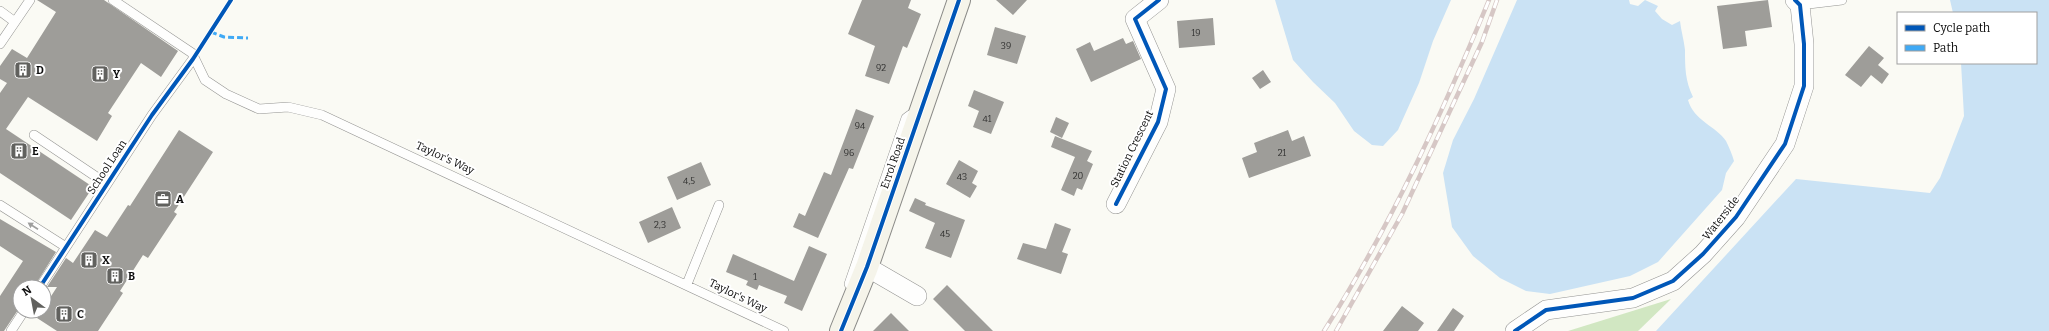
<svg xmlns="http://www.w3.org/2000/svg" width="2049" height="331" font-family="Bitter,serif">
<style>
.forest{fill:#d1e7c2}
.water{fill:#cae2f4}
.building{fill:#9e9d99}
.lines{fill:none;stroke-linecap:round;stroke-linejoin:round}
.lane-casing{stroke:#949492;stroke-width:10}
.street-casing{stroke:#949492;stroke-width:20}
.secondary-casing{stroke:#8b8b88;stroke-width:24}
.lane{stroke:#fefefd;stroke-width:9}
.street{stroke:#fefefd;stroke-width:19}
.secondary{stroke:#f5f4ea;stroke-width:22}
.rail-casing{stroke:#d6c7c5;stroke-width:4.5}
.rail{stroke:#fff;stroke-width:3;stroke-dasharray:9;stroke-linecap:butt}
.quiet{stroke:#3fa9f5;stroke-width:3;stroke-dasharray:6 3;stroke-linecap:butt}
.cycleway-casing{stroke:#fff;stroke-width:6}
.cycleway{stroke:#0057b8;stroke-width:4}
.oneway{fill:#9e9e9d}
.labels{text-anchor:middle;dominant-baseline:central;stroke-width:4;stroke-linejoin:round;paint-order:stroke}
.number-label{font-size:9px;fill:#323231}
.poi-label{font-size:11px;font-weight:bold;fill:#0e0e0e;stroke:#fff;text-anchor:start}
.street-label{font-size:11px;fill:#0e0e0e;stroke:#fff}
</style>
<rect width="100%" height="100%" fill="#fafaf4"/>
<path class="forest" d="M1671 299 1638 331H1568Z"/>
<path class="water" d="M1275 0H1451L1433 41 1419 83 1398 130 1383 146 1372 145 1354 131 1335 103 1313 82 1293 60Z
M1517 0H1629L1630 4 1638 6 1645 0 1658 6 1655 11 1662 19 1672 25 1680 21C1681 31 1684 40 1685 50 1685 67 1685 81 1693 97L1688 100C1694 121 1716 126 1726 141 1729 147 1732 154 1734 161L1726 173 1722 190 1658 262 1630 276 1550 294 1526 291 1500 278 1473 256 1452 227 1443 173 1453 140 1474 99Z
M1950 0H2049V331H1656L1796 179 1930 193 1940 178 1964 116 1961 63H2036V13H1953Z"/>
<path class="building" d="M37 0H104L178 51 161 77 141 63 108 113 112 116 97 141 28 97 6 129 93 187 71 220 0 173V93L7 83 0 79V66L12 49 27 58 56 12Z
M862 0H911L908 8 921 14 907 48 903 46 889 84 865 76 875 46 848 34Z
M996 0H1027L1013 15Z
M1768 0 1772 27 1745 31 1747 46 1723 49 1717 6Z
M1213 18 1215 45 1179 48 1177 21Z
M995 27 1026 36 1017 64 987 55Z
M1123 38 1126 44 1133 41 1141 59 1091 82 1076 49 1090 42 1094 51Z
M1869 46 1884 58 1878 65 1889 74 1882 84 1871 75 1861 87 1845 75Z
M1263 70 1271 82 1260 89 1252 78Z
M974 90 1004 102 991 134 973 127 979 111 968 106Z
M856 109 874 116 853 169 849 168 818 238 793 227 799 213 805 216 824 172 831 175Z
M1056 117 1069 123 1062 138 1050 132Z
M179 130 213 152 174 212 177 214 148 258 143 255 120 291 123 293 98 331H57L37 318 41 311H44V307L57 287H47L66 258 73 263 95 230 107 237 128 205 130 206Z
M1288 130 1292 141 1304 136 1311 156 1249 178 1242 158 1257 152 1254 143Z
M1055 136 1092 151 1087 161 1093 164 1082 190 1077 188 1074 196 1061 190 1075 157 1051 147Z
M959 160 978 171 972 183 977 186 970 198 946 184Z
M701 162 711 185 677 200 667 177Z
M915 198 926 203 925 205 965 220 951 258 925 248 935 223 909 211Z
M672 207 681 228 648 243 639 222Z
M0 219 56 252 34 287H20V307L4 331H0V296L23 261 0 246Z
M1055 223 1071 229 1062 252 1068 254 1061 274 1017 259 1023 243 1046 249Z
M809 246 827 254 802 311 784 303 787 296 759 285 757 290 746 285 748 281 726 272 733 254 794 281Z
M947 285 993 331H965L933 299Z
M1402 306 1424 323 1418 331H1383Z
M1453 308 1464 316 1454 331H1437Z
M891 313 909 331H873Z"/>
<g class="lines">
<g class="lane-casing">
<path id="lane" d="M113 0 192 53 205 80 226 94 259 109 288 107 322 115 784 331
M1800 5 1842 0
M0 11 15 22
M0 44 30 0
M34 135 107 184
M0 205 66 247
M687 284 719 205
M849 284 906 118 910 115 918 117
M40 287 152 115 193 59
M11 331 24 311"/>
</g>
<g class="street-casing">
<path id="street" d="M1116 204 1158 122 1166 89 1135 19 1159 0
M867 267 917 296
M1515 331 1546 310 1633 298 1673 281 1703 254 1736 217 1785 144 1804 86V44L1800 5 1795 0"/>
</g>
<g class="secondary-casing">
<path id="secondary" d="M841 331 867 267 959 0"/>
</g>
<use href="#lane" class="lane"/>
<use href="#street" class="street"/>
<use href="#secondary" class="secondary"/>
<g class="rail-casing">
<path id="rail" d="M1324 331C1390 227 1442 114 1489 0
M1336 331 1402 214 1482 42 1497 0"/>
</g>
<use href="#rail" class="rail"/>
<path class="quiet" d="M211 32 224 37 248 38"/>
<g class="cycleway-casing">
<path id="cycleway" d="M1116 204 1158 122 1166 89 1135 19 1159 0
M40 287 152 115 193 59 231 0
M841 331 867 267 959 0
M1515 331 1546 310 1633 298 1673 281 1703 254 1736 217 1785 144 1804 86V44L1800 5 1795 0"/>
</g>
<use href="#cycleway" class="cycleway"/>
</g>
<defs><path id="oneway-solid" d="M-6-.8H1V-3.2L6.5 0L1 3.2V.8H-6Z"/></defs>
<use class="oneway" href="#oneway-solid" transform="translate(33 226) rotate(-147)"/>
<defs>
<g id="building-square" transform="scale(0.9)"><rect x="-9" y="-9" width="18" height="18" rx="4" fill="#61615e" stroke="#fff"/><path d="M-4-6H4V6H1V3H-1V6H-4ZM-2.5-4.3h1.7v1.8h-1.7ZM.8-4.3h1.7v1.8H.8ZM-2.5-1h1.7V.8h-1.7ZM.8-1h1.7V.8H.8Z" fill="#fff"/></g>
<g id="office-square" transform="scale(0.9)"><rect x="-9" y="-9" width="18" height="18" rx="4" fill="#61615e" stroke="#fff"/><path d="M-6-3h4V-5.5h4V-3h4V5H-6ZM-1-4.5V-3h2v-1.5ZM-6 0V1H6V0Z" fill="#fff"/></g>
</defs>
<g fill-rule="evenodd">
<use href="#building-square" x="23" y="70"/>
<use href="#building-square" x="100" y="74"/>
<use href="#building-square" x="19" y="151"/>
<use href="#office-square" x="163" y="199"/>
<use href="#building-square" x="89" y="260"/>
<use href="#building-square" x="115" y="276"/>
<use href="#building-square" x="64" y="314"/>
</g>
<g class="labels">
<g class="number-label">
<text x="1196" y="33">19</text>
<text x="1006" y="46">39</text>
<text x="881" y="68">92</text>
<text x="987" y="119">41</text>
<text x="860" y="126">94</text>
<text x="849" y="153">96</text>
<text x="1282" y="153">21</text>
<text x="1078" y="176">20</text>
<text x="962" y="177">43</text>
<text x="689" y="181">4,5</text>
<text x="660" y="225">2,3</text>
<text x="945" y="234">45</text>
<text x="755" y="277">1</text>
</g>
<g class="poi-label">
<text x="36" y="70">D</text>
<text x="113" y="74">Y</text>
<text x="32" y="151">E</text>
<text x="176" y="199">A</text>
<text x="102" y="260">X</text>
<text x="128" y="276">B</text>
<text x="77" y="314">C</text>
</g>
<g class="street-label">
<text transform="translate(1132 149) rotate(-64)">Station Crescent</text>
<text transform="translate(445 158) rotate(25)">Taylor's Way</text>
<text transform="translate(893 163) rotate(-71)">Errol Road</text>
<text transform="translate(107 167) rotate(-57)">School Loan</text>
<text transform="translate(1721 218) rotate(-52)">Waterside</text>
<text transform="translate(738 296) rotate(26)">Taylor's Way</text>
</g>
</g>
<rect x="1897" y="12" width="140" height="52" fill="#ffffff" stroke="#9f9f9f"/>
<rect x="1905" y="25" width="20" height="6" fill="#0057b8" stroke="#9f9f9f"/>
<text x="1933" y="32" font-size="12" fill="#0e0e0e">Cycle path</text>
<rect x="1905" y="45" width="20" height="6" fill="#3fa9f5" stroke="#9f9f9f"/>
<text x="1933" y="52" font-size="12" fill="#0e0e0e">Path</text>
<g transform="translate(32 299) rotate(328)"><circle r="19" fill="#ffffff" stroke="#9f9f9f"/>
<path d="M0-3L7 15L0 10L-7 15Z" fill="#61615e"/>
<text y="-6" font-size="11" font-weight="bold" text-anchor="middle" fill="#0e0e0e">N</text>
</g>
</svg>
